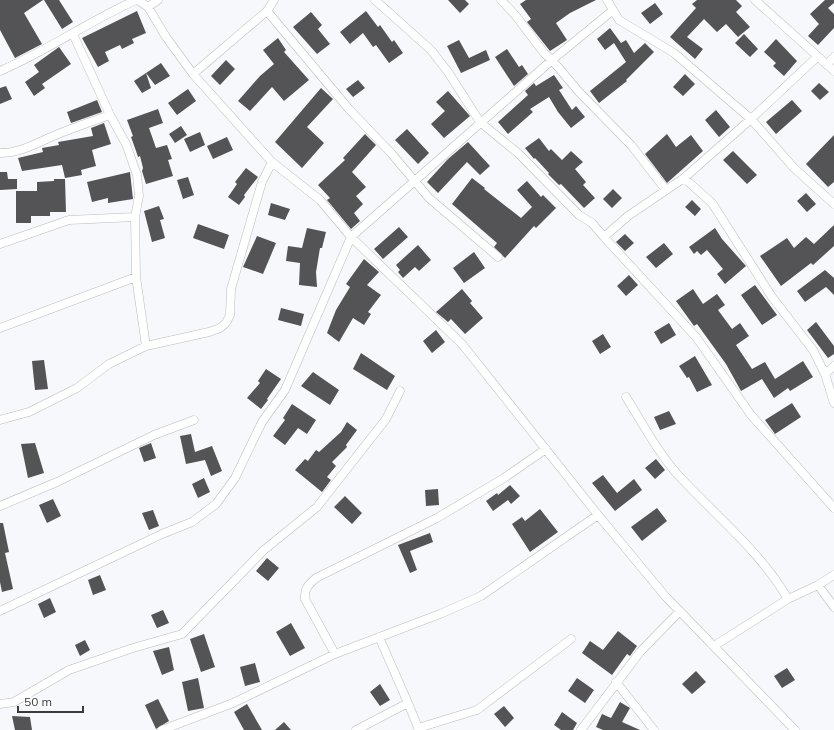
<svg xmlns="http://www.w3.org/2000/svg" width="834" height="730" font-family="Mulish,sans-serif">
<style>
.building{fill:#545355}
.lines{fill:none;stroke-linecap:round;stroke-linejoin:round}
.minor-casing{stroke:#babbbd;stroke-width:9}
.minor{stroke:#fff;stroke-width:8}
</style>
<rect width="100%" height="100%" fill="#f7f8fb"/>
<path class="building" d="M0 0H43L24 13 42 44 15 58 0 30Z
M44 0H59L73 22 62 29Z
M448 0H465L469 4 460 13Z
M526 0H596L570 13 556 23 567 40 550 51 527 22 531 19 520 4Z
M697 0H736L742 6 736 12 750 27 738 37 726 24 717 32 704 19 687 37 703 49 695 59 670 37 696 8 692 4Z
M825 0H834V3L828 8 834 14V28L818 45 808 36 819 24 810 14Z
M655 3 663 14 650 24 641 13Z
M137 11 146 33 132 39 134 43 122 49 120 45 105 52 109 61 98 67 82 38Z
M366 11 378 27 380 25 392 42 394 40 403 53 389 63 376 45 373 47 363 33 350 44 340 32Z
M311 12 322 25 318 29 330 44 317 54 293 27Z
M610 28 621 43 626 40 634 53 645 43 654 52 626 80 627 81 599 103 590 91 626 62 614 43 605 50 597 39Z
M744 34 758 49 750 57 735 43Z
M278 38 286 50 284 52 309 80 284 101 272 87 250 111 238 101 260 76 274 64 263 50Z
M776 39 797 61 784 76 773 66 776 63 764 52Z
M459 40 469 58 486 50 490 60 461 73 447 46Z
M59 47 71 64 42 84 45 88 34 96 25 82 39 72 34 65Z
M507 49 519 67 522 65 528 74 514 86 495 57Z
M226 60 235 69 220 85 211 76Z
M161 63 170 76 155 85 146 73Z
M146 73 151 88 142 93 134 81Z
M685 74 695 84 683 96 673 87Z
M554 75 563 88 559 90 572 110 576 106 585 117 571 128 558 112 549 97 530 109 533 112 508 134 498 122 528 95 525 91 534 83 536 86Z
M358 80 365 88 353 97 346 89Z
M819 83 829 92 820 100 811 91Z
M6 86 12 99 0 104V88Z
M321 88 333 99 307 127 324 143 302 168 275 142Z
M188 89 196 101 177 115 168 103Z
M448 91 470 116 444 138 431 124 445 111 436 102Z
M97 100 102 112 71 123 67 112Z
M792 100 802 111 776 134 766 122Z
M158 109 163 123 149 128 156 148 167 145 172 159 168 160 173 176 146 184 142 171 143 168 140 156 138 157 136 151 131 137 133 136 127 120Z
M716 110 730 127 719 137 705 120Z
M104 123 111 144 92 150 96 166 81 170 82 175 65 178 62 165 22 171 18 158 43 152 42 148 59 145 58 142 93 136 91 128Z
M181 126 187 135 175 143 169 134Z
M407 129 429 153 418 164 395 140Z
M200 132 205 145 190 152 184 139Z
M365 134 376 145 352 172 366 187 356 196 363 204 354 213 360 221 351 229 327 200 330 198 318 185 345 160 343 158Z
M667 134 676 147 691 135 703 151 667 183 645 154Z
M834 135V182L828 187 806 164Z
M227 137 233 150 213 159 207 146Z
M539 138 549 151 551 149 562 160 571 151 583 162 575 169 586 182 583 185 595 198 584 208 561 184 559 185 548 174 549 173 535 158 534 159 525 148Z
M468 142 490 166 480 175 467 162 438 193 427 182 448 159Z
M733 151 757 175 747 184 723 160Z
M246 168 258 177 244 195 245 197 239 205 228 197 237 184 235 182Z
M0 172H7L8 179H17V189L0 190Z
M130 172 133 199 108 203V198L92 202 87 182Z
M188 177 194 195 183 199 177 180Z
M472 178 485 188 484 189 521 218 532 207 517 190 527 181 541 197 543 195 556 208 536 228 534 226 505 258 494 247 497 243 452 204Z
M54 179H65L66 212H50V216H31V223H16V191H37V182L54 181Z
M613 189 622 198 612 208 603 199Z
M806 193 816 204 807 212 797 201Z
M692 200 701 209 695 216 685 207Z
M271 203 290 209 285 220 268 215Z
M159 206 164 219 160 220 165 238 152 242 144 211Z
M198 224 229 235 224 249 193 238Z
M834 225V246L813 265 811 263 781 286 760 256 787 238 794 248 806 237 814 244Z
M399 227 408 237 383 259 374 249Z
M307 228 326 232 322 248H320L316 272 317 287 299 285 300 263 286 261 288 246 302 248Z
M715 228 722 239 746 266 725 284 717 274 723 269 707 250 701 255 697 251 694 254 689 247Z
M625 234 634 243 625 251 616 242Z
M257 236 276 243 263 274 243 267Z
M664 243 673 254 656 268 646 257Z
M418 245 431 260 419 271 415 267 403 278 398 272 400 270 396 265Z
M474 252 485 268 464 283 453 268Z
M364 259 379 272 367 285 381 295 368 312 371 314 364 325 353 318 339 342 327 333 336 310 350 287 346 284Z
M825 270 834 278V295L826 287 805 302 797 291Z
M629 275 638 285 626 296 617 286Z
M755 285 777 315 762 325 741 295Z
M462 289 472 301 470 303 483 318 465 334 451 319 448 322 436 312Z
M693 289 703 304 717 294 725 305 718 310 732 329 740 323 749 336 736 345 752 369 765 362 775 379 803 361 813 377 790 391 788 388 774 398 762 379 741 391 726 364 697 324 694 326 676 301Z
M281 308 304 314 301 326 278 320Z
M816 322 834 346V354L828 358 807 330Z
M669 323 676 335 661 344 654 332Z
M436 330 445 342 432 353 423 341Z
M603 334 611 347 600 354 592 341Z
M361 353 395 376 387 390 353 369Z
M695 356 712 385 697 392 689 377 687 378 679 366Z
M44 360 48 389 35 390 32 361Z
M266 369 281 379 267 399 268 400 261 409 247 398 260 383 258 381Z
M313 372 339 390 330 405 301 386Z
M792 403 801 417 775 434 765 420Z
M292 404 316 420 307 434 298 428 285 445 273 436 285 420 283 418Z
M669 411 676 424 660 430 654 417Z
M347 422 357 430 346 445 347 447 332 462 336 466 327 477 331 480 322 492 295 470 305 459 308 461 316 450 319 452 341 432Z
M191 434 195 452 212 446 222 471 211 476 205 460 186 464 180 436Z
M35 443 44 473 28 478 21 444Z
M151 443 156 458 144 462 139 448Z
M656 459 665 470 655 479 645 468Z
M603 475 617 493 634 479 642 490 615 511 592 483Z
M204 478 210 492 198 498 192 484Z
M510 485 520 496 511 504 508 500 493 511 486 501 497 493 498 495Z
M438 489 439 505 426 506 425 490Z
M345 496 362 513 352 524 334 507Z
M53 499 61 516 47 523 39 505Z
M657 508 667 521 642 541 631 527Z
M540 509 558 532 530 552 512 524 522 517 525 521Z
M153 510 159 526 149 530 142 513Z
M0 523H3L9 552 5 553 13 589 2 592 0 582Z
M430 533 433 542 410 551 417 570 410 573 398 545Z
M267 558 279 568 268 581 256 571Z
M100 575 106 590 93 595 88 580Z
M50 598 56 612 44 618 38 604Z
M163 610 169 623 157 628 151 615Z
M291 623 305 648 290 656 276 632Z
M618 631 637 646 630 656 627 654 612 675 582 653 590 641 603 650Z
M204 634 215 667 201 672 190 639Z
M85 640 90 650 80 656 75 645Z
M169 647 174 670 162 675 153 651Z
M255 663 260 682 245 686 240 667Z
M787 668 795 680 782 688 774 676Z
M696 671 706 682 692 694 682 684Z
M198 678 204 708 188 711 182 682Z
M577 678 594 690 585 703 568 691Z
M380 684 390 700 380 706 370 692Z
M158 699 169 721 156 729 145 705Z
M620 702 630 708 622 722 640 730H603L596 727 602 714 611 718Z
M247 704 262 730H244L234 712Z
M504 706 514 718 505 727 494 714Z
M562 712 577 723 573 730H561L554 725Z
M12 716 30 717 32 730H15Z
M284 722 291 730H275Z"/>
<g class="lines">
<g class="minor-casing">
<path id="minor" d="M138 0 148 7 166 37 193 74 272 162 320 200 351 237 462 344 598 515 666 597 795 730
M375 0 431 50 448 72 480 122 519 154 579 215 592 223 604 237 628 216 684 178 751 119 817 57
M501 0 516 16 544 53 552 60 579 92 631 145 666 190
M607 0 619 20 674 53 751 119 794 168 834 204
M755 0 834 71
M148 7 158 0
M267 11 348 108 391 153 429 198 498 257
M73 34 110 115 126 144 137 175 139 196 135 217 136 277 146 346 209 332 220 328 226 323 230 315 231 289 262 182 272 162
M827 65 834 57
M0 71C47 51 89 21 136 0
M193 74 267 11 274 0
M0 153C22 153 38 142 58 134 75 127 93 121 110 115
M684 178 712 203 772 297 813 350 825 374 834 403
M604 237 696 337 751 415 834 508
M0 244 69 220 135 217
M0 328 136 277
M825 374 834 366
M626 397C643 424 658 453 679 476 716 516 760 551 788 599
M0 420 29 412 77 388 109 364 146 346
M0 506 57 482 154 435 194 420
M818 585 834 607
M0 611 162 534 192 522 216 504 235 478 262 422 285 390 351 237 552 60 612 11
M379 637 408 703
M714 646 788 599 818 585 834 575
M335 654 305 599C304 589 308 585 316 578L437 518 504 478 546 449
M616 682 654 730
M0 704 14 702 69 670 133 648 182 634 264 550 317 507 386 419 400 391
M418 728 477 710 571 639
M162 730 233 703 335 654 440 614 481 596 598 515
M356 730 408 703 419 730
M581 730 640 652 680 611"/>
</g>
<use href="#minor" class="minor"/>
</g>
<path d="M18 706v6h65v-6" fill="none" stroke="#3a3a3b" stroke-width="2"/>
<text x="24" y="706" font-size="12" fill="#3a3a3b" stroke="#ffffff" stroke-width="3" paint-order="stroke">50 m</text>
</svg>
